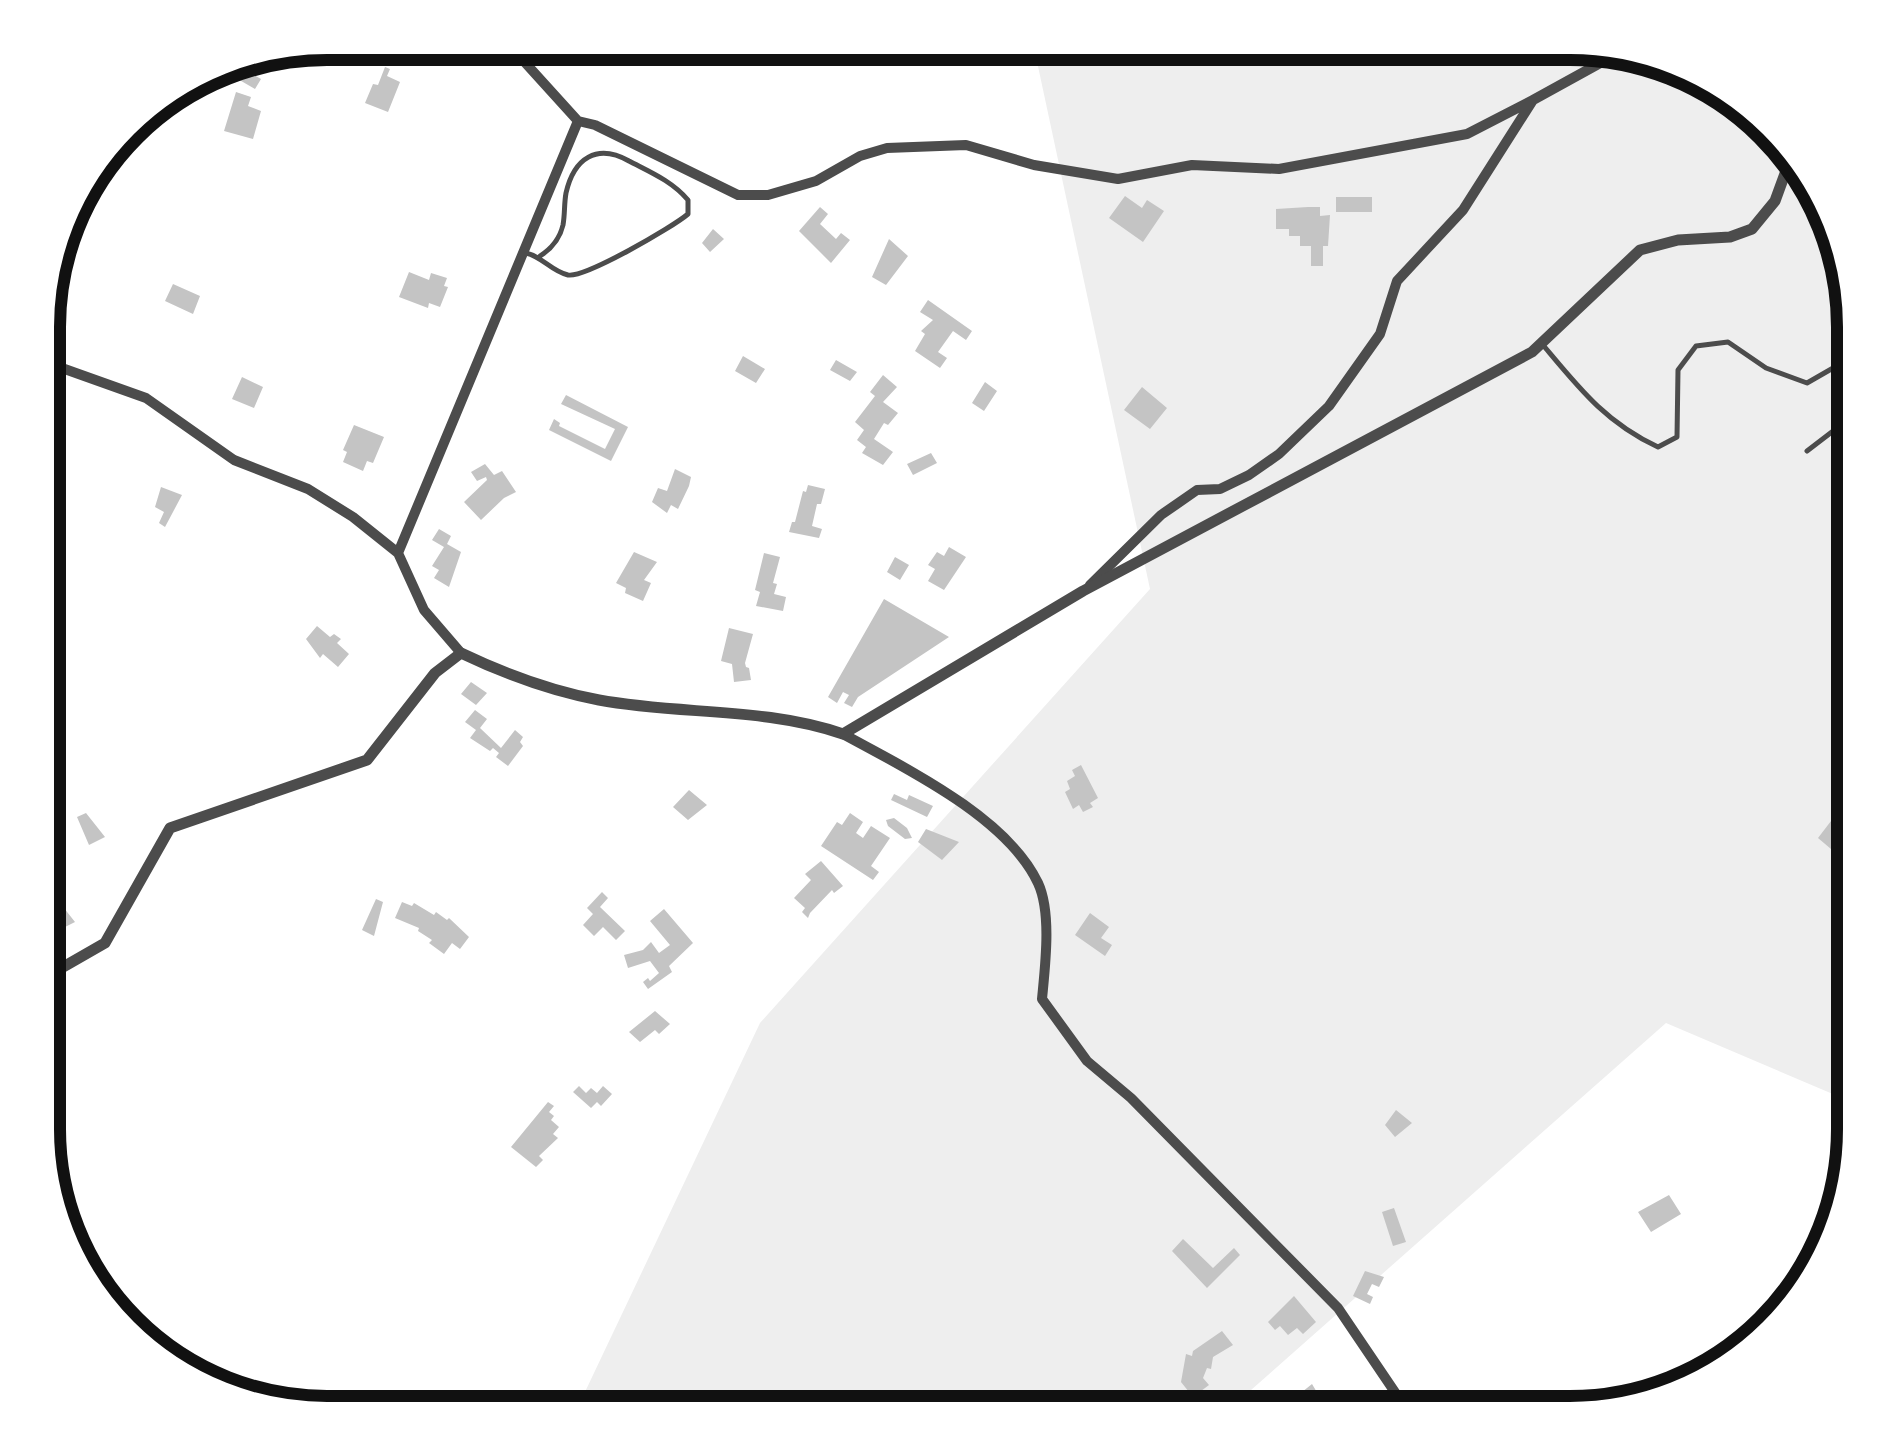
<svg xmlns="http://www.w3.org/2000/svg" width="1897" height="1456" font-family="Raleway,sans-serif">
<style>
.green{fill:#eee}
.building{fill:#c4c4c4}
.lines{fill:none;stroke-linecap:round;stroke-linejoin:round}
.service{stroke:#4c4c4c;stroke-width:5}
.minor{stroke:#4c4c4c;stroke-width:10}
.tertiary{stroke:#4c4c4c;stroke-width:11}
.rim{fill:none;stroke:#111;stroke-width:12}
</style>
<rect width="100%" height="100%" fill="#fff"/>
<path class="green" d="M1033 43H1588L1678 64 1757 113 1825 202 1854 327V1103L1666 1023 1225 1413H575L760 1023 1150 589Z"/>
<path class="building" d="M385 67 390 69 387 76 400 82 388 112 365 103 373 84 378 85Z
M242 68 261 79 255 89 236 78Z
M236 92 251 97 248 106 261 111 253 139 224 131Z
M1125 196 1142 208 1147 200 1164 211 1143 242 1109 218Z
M1336 197H1372V212H1336Z
M820 207 828 214 820 224 836 239 841 233 850 240 831 263 799 231Z
M1308 207H1320V216L1330 215 1328 246H1323V266H1311V246H1300V236H1289V229H1276V209Z
M713 229 724 239 710 252 702 243Z
M889 239 908 256 886 285 872 277Z
M52 268 57 271 55 274 65 278 53 301 45 297Z
M409 272 429 280 431 273 447 278 444 286 448 287 440 307 429 303 428 308 399 297Z
M173 284 200 296 193 314 165 301Z
M928 300 972 331 966 340 953 331 938 352 947 358 940 368 915 351 925 334 921 331 933 320 920 312Z
M743 356 765 369 756 383 735 371Z
M836 360 857 372 850 381 830 370Z
M883 375 897 387 883 402 898 413 888 425 884 423 874 439 893 452 883 465 862 453 866 447 857 440 864 430 855 422 875 396 870 392Z
M242 377 263 387 254 408 232 399Z
M985 382 997 391 984 411 972 403Z
M1142 387 1167 408 1150 429 1124 410Z
M566 395 628 427 611 461 549 430 554 419 560 423 559 426 605 449 615 429 561 404Z
M354 425 384 437 373 463 367 461 363 471 343 462 347 452 343 450Z
M931 453 937 463 913 475 907 464Z
M485 464 494 475 502 471 516 492 504 498 481 520 464 502 487 480 486 477 477 481 471 472Z
M675 469 691 477 689 486 678 509 671 505 667 513 652 502 658 488 667 491Z
M808 485 825 489 821 504H817L812 526 822 529 819 538 789 532 792 522H795L803 491 806 492Z
M161 487 182 495 165 527 159 523 164 512 155 507Z
M439 529 451 536 447 544 461 552 449 587 434 578 439 570 432 566 444 547 432 540Z
M949 547 966 557 944 590 928 581 935 569 928 565 937 552 944 556Z
M634 552 657 562 644 580 651 583 643 601 625 593 626 588 616 583Z
M764 553 780 557 773 583 777 584 774 594 786 597 783 611 756 606 760 592 755 590Z
M895 557 909 565 900 580 887 572Z
M884 599 949 637 858 697 852 707 844 703 849 695 843 692 837 703 828 697Z
M317 626 330 637 334 634 341 639 337 643 349 654 338 667 323 654 320 658 306 639Z
M729 628 753 634 745 663 746 667 749 668 751 680 734 682 732 664 721 661Z
M471 682 487 693 476 705 461 694Z
M475 710 487 719 480 728 501 748 515 730 523 737 520 742 523 746 508 766 496 757 499 753 493 748 490 751 470 738 476 730 465 722Z
M1081 765 1098 798 1090 803 1093 807 1083 812 1079 805 1073 809 1065 792 1070 789 1067 781 1075 776 1072 770Z
M689 790 707 805 688 820 673 807Z
M894 794 907 800 909 795 933 806 927 817 891 800Z
M86 813 105 837 89 845 77 817Z
M850 813 863 822 856 833 863 838 871 826 890 838 871 866 879 872 873 880 821 846 837 822 842 825Z
M894 818 907 828 912 838 905 839 888 826 886 820Z
M1831 821 1845 831 1831 849 1818 838Z
M926 829 959 842 942 860 918 842Z
M821 861 843 886 834 893 832 890 810 913 808 918 802 912 805 908 794 898 811 880 805 874Z
M602 892 608 898 600 907 625 931 616 940 603 927 594 936 583 925 593 914 587 908Z
M376 899 383 902 374 936 362 930Z
M402 902 412 906 414 903 434 915 436 912 447 920 449 918 469 937 460 949 452 943 444 954 429 943 432 940 418 931 419 928 395 918Z
M60 903 75 922 49 935 57 947 48 954 44 948V914Z
M664 909 693 943 669 966 672 972 648 989 643 982 648 978 650 981 659 973 650 961 628 968 624 955 643 950 651 942 659 953 670 945 650 921Z
M1090 913 1109 927 1101 938 1112 945 1105 956 1075 935Z
M655 1011 670 1024 659 1034 655 1030 640 1042 629 1032Z
M579 1086 586 1093 591 1088 597 1093 603 1086 612 1094 601 1106 597 1102 591 1108 573 1092Z
M548 1102 554 1106 549 1112 554 1116 551 1120 559 1127 553 1134 558 1138 539 1156 543 1160 536 1167 511 1147Z
M1396 1110 1412 1123 1395 1137 1385 1125Z
M1669 1195 1681 1214 1651 1232 1638 1212Z
M1394 1208 1406 1242 1393 1246 1382 1212Z
M1183 1239 1213 1268 1234 1248 1240 1255 1207 1288 1172 1251Z
M1365 1271 1384 1277 1379 1287 1372 1284 1367 1294 1373 1297 1370 1304 1353 1296Z
M1294 1296 1316 1322 1303 1334 1297 1328 1288 1335 1280 1326 1275 1330 1268 1322Z
M1222 1331 1233 1345 1213 1357 1211 1369 1207 1368 1203 1378 1209 1385 1193 1397 1181 1382 1186 1354 1192 1356 1193 1351Z
M1312 1384 1321 1399 1301 1413H1282L1287 1393 1297 1396Z
M1124 1396 1139 1413H1101L1100 1407 1114 1404Z"/>
<g class="lines">
<path class="service" d="M526 253C543 257 551 271 568 275 585 278 673 227 688 214V200C672 181 650 172 629 161 597 143 574 158 566 193 564 204 565 214 563 225 560 238 551 249 540 256
M1543 345C1579 388 1606 423 1658 447L1677 437 1678 370 1696 346 1728 342 1766 368 1807 383 1854 356
M1807 451 1854 415"/>
<path class="minor" d="M514 43 520 57 578 121 595 125 738 195H768L816 181 860 156 887 148 966 145 1034 165 1118 179 1192 165 1279 169 1467 134 1533 100
M45 362 146 398 234 460 308 489 353 517 398 553 424 610 461 653
M398 553 578 121
M1090 585 1161 515 1197 490 1220 489 1249 475 1279 454 1329 406 1380 334 1397 281 1463 210 1533 100 1602 62 1616 50
M843 734C905 768 1007 817 1038 883 1052 913 1045 967 1042 999L1087 1061 1131 1098 1338 1308 1409 1413"/>
<path class="tertiary" d="M44 978 105 943 170 828 367 760 435 673 461 653C505 674 551 691 599 700 679 715 765 707 843 734L1083 591 1532 352 1640 250 1678 240 1730 237 1752 229 1775 201 1791 157"/>
</g>
<path d="M0 0H1897V1456H0ZM327 60H1570A267 267 0 0 1 1837 327V1129A267 267 0 0 1 1570 1396H327A267 267 0 0 1 60 1129V327A267 267 0 0 1 327 60Z" fill="#fff" fill-rule="evenodd"/>
<path class="rim" d="M327 60H1570A267 267 0 0 1 1837 327V1129A267 267 0 0 1 1570 1396H327A267 267 0 0 1 60 1129V327A267 267 0 0 1 327 60Z"/>
</svg>
